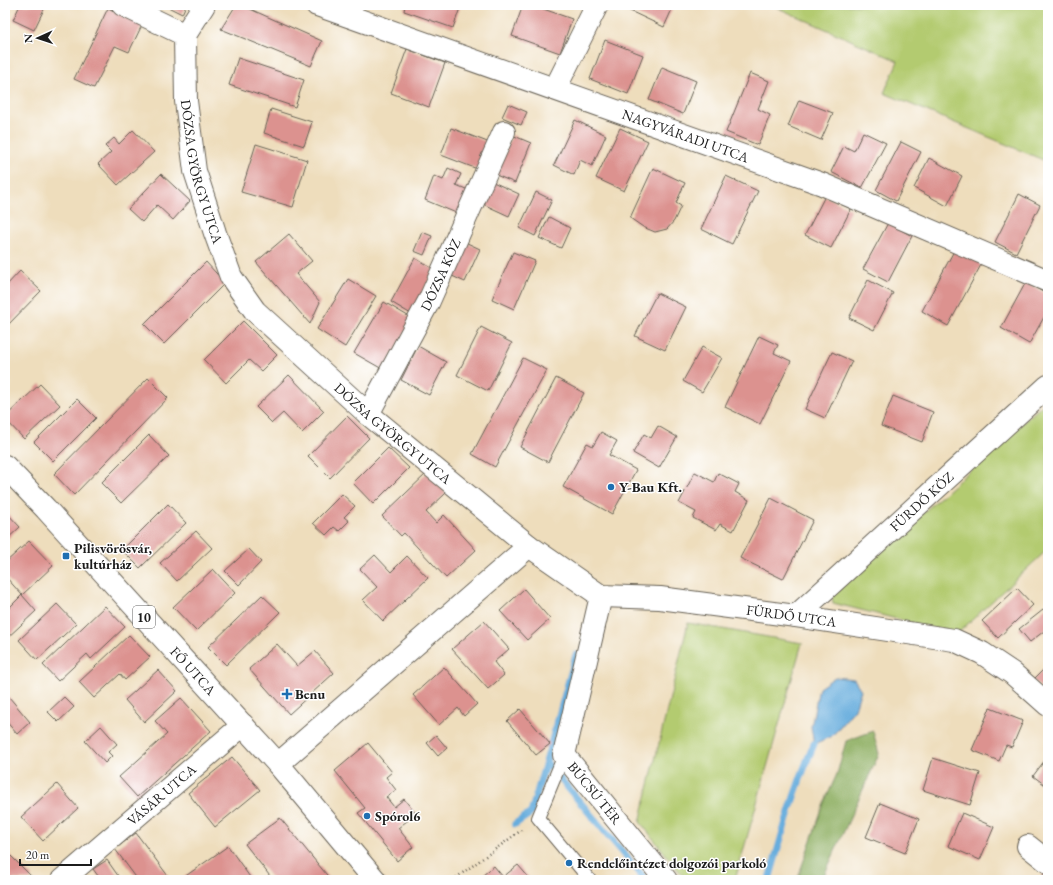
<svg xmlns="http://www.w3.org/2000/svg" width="1053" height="885" font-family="'EB Garamond',serif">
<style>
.green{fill:#b3cb70;stroke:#687446}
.forest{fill:#8eaf62;stroke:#55663f}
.water{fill:#67addd;stroke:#42647c}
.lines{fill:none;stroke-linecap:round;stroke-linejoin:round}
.stream{stroke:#67addd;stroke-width:7}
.building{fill:#dc928f}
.lane-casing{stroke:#666054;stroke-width:14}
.street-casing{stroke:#666054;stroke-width:24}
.primary-casing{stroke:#666054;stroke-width:24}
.path{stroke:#666054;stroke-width:2.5;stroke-dasharray:1 3;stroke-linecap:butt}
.lane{stroke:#fff;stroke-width:12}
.street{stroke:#fff;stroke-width:22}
.primary{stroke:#fff;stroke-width:22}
.poi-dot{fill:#1f6fb2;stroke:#fff;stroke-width:1.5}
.labels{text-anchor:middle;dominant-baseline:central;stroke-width:3;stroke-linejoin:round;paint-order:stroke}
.shield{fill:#fff;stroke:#606060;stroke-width:1}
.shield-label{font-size:13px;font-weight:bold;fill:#1c1c1c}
.street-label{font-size:14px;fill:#1c1c1c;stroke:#fff}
.poi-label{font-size:14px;font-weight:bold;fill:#1c1c1c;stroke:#fff;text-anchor:start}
</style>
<rect width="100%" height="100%" fill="#fff"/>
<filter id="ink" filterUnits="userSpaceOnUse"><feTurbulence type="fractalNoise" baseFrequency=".025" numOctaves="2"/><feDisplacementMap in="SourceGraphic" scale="8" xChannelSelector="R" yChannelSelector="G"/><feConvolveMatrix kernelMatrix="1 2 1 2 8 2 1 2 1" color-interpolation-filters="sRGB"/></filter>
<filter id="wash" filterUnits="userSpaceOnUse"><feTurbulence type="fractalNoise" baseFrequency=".012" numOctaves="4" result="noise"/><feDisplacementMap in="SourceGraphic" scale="16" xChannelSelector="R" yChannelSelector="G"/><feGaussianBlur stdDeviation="0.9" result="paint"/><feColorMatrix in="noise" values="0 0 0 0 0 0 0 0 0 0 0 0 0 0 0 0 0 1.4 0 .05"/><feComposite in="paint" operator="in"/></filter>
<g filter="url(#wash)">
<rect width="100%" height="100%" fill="#eeddbc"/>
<path class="green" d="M777 5H1048V162L884 93 898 61 776 7Z
M1048 400V549L957 634 833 603 832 595Z
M688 623 802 643 735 880H686L640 822Z"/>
<path class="forest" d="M873 731 879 754 822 880H797L824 803 837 774 846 741Z"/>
<path class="water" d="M835 677 854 679 861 690 855 709 832 736 814 744 811 727 819 688Z"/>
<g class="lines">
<path class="stream" d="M576 655 546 762 646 880
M515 824 531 813 546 762
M769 880C782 834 795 788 814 744"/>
</g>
<g id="blocks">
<path class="building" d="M20 5H46L34 30 13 20Z
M164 5H186L182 14Z
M236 5H241L322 41 311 66 221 29Z
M405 5H461L453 28 404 11Z
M523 5H532L572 19 560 53 512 36Z
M630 5H674L664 27 628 10Z
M108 8 142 25 129 52 115 46 94 88 74 79Z
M605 40 643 55 628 94 590 79Z
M407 49 445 63 429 107 391 93Z
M238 58 304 80 295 107 229 85Z
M662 67 696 81 683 114 649 100Z
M750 73 769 81 758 109 770 115 758 145 726 132Z
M799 100 833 113 821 140 788 126Z
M508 104 527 112 521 125 502 117Z
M271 109 312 122 304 146 264 133Z
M575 120 606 135 592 166 580 160 574 175 554 165Z
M451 128 490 143 480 170 441 155Z
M620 128 648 141 624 191 596 178Z
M133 130 154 152 118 185 98 164 111 152 105 146 114 138 119 144Z
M863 132 886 143 862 188 831 172 844 146 854 151Z
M512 135 531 143 515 183 496 175Z
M901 142 921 152 896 201 876 190Z
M256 144 307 160 293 207 241 192Z
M929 158 962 176 947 206 914 188Z
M448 168 461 174 456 185 471 191 461 215 425 200 434 176 443 180Z
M653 168 685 183 676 203 681 206 674 221 667 229 655 232 643 227 630 218Z
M161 174 190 201 173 220 157 205 142 222 128 209Z
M726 176 758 191 732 244 701 229Z
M493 182 519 194 509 216 483 204Z
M536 192 552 200 535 236 519 228Z
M1019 194 1040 205 1016 253 995 242Z
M825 196 851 209 831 248 805 235Z
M549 217 570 228 561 248 539 238Z
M888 223 912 236 888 282 863 269Z
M422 232 432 236 424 255 414 251Z
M289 234 312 261 296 274 320 302 310 324 256 262Z
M465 242 480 249 465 282 450 275Z
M955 249 982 263 948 326 922 311Z
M513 252 535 261 514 309 492 299Z
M415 258 435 270 411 314 391 302Z
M206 262 225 283 164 344 144 324Z
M20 271 41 291 5 328V287Z
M348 279 376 296 345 347 317 329Z
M868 280 893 293 874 330 849 318Z
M1026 282 1048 295V310L1029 344 1001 328Z
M657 293 686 307 665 350 635 336Z
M384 302 413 319 384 370 354 353Z
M243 321 277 355 261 371 249 360 226 383 204 360Z
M481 327 512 343 488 391 457 375Z
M759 336 778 345 774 353 791 361 760 424 725 407Z
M418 346 446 362 429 395 401 380Z
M702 347 722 358 702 392 683 381Z
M832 352 852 361 825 418 805 409Z
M523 358 547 370 495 467 472 454Z
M289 375 324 411 302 433 283 413 272 423 256 407Z
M148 378 168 398 74 495 54 474Z
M556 378 584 393 548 462 520 447Z
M40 384 60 405 24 439 5 419V417Z
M893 396 933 412 922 442 881 426Z
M77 399 96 418 53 461 34 442Z
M347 416 369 438 330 478 308 456Z
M658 426 677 437 659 468 633 453 644 434 651 438Z
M601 432 617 441 609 455 636 470 612 514 563 487 587 443 593 446Z
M149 435 169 456 121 503 101 483Z
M388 448 409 468 373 504 353 483Z
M695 472 714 482 718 473 739 484 735 492 749 500 733 531 720 524 716 530 693 518 696 512 679 503Z
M427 473 446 493 426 512 436 523 444 515 476 550 446 578 404 533 401 536 382 516Z
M342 494 355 506 344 517 349 521 339 531 334 527 326 535 313 523Z
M771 498 813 520 783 579 740 558Z
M168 504 186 523 140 568 122 550Z
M5 511 20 527 5 541Z
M196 531 212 548 177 581 160 563Z
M29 541 53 566 22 595 5 576V563Z
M249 549 261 562 239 585 225 571Z
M375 555 391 572 407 556 428 578 383 621 363 600 377 587 360 569Z
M213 569 235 593 196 631 173 607Z
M1017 588 1033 605 998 638 982 621Z
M524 589 550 619 527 640 500 611Z
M22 595 36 611 6 639 5 638V612Z
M262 595 280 612 226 665 208 647Z
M57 604 76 624 37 660 19 640Z
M105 606 125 627 91 659 87 654 58 681 43 665Z
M1048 606V628L1030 642 1019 629Z
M484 621 509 649 494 662 504 675 488 689 452 649Z
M129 635 150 657 125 680 120 674 94 698 79 682Z
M277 644 297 666 315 651 334 673 289 714 249 669Z
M1048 665V695L1033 680Z
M444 667 477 704 464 716 458 708 439 725 413 695Z
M158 670 177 691 144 722 125 700Z
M9 697 30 722 17 734 5 720V701Z
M64 697 74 707 58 722 48 712Z
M181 698 211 731 137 797 119 777 167 734 155 721Z
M990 708 1023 721 1012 747 1006 745 999 761 972 750Z
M520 709 550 744 536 755 507 721Z
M101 726 117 744 108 752 112 756 105 763 85 741Z
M436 735 447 748 438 756 427 743Z
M368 743 392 772 386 777 396 790 386 797 394 807 404 799 416 814 398 828 413 847 397 861 358 813 365 808 335 771Z
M1048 756V787L1033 776Z
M232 757 260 790 215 827 188 793Z
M933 758 980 773 970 805 923 790Z
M57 784 78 808 43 841 21 817Z
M880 803 919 819 905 853 866 837Z
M962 813 994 827 980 860 948 846Z
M280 818 331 880H273L245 844Z
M136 833 171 880H138L115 849Z
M228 846 252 880H180Z
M10 855 32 877 30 880 5 879V860Z
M107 860 121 880H101L93 869Z
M518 865 531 880H477L494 866 503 877Z
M1045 872 1048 875V880H1039Z"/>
</g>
</g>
<g filter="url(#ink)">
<use href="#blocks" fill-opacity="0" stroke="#666054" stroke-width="1"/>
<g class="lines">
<g class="lane-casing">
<path id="lane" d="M564 755 538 818 590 880"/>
</g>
<g class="street-casing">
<g id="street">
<path d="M123 5 185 35"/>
<path id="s1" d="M204 5 185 35 186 101 195 171 215 233 231 277 255 311 368 414 529 546 601 596 660 598 796 616 954 640 982 653 1012 673 1048 705"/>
<path id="s2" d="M317 5 822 184 1048 281"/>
<path d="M555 89 597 5"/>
<path id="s3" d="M368 414 429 301 504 132"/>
<path id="s4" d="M601 596 564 755 666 880"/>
<path id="s5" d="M796 616 1048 386"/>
<path d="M278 764 529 546"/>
<path d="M1028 846 1048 862"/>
<path id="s6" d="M62 880 243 725"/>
</g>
</g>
<g class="primary-casing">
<g id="primary">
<path id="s7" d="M5 466 46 509 278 764 375 880"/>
</g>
</g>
<path class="path" d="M453 880 523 829"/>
<use href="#lane" class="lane"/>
<use href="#street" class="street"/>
<use href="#primary" class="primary"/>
</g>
</g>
<g class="poi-dot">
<circle cx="611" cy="487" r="4"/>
<rect x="62" y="552" width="8" height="8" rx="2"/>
<path d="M285 688h4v4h4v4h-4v4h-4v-4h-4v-4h4z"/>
<circle cx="367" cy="816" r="4"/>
<circle cx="569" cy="863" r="4"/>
</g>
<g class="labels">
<rect class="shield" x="133" y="606" width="22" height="22" rx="3"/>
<g class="shield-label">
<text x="144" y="617">10</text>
</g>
<g class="street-label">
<text stroke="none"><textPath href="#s2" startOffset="391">NAGYVÁRADI UTCA</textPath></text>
<text stroke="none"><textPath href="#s1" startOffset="174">DÓZSA GYÖRGY UTCA</textPath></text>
<text stroke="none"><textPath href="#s3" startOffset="157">DÓZSA KÖZ</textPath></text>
<text stroke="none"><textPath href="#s1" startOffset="510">DÓZSA GYÖRGY UTCA</textPath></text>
<text stroke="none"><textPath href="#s5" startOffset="170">FÜRDŐ KÖZ</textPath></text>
<text stroke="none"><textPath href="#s1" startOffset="966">FÜRDŐ UTCA</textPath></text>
<text stroke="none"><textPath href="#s7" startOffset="278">FŐ UTCA</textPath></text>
<text stroke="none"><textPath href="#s4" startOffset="212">BÚCSÚ TÉR</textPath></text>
<text stroke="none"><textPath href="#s6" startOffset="131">VÁSÁR UTCA</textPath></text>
</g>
<g class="poi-label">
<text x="619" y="487">Y-Bau Kft.</text>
<text x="74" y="548">Pilisvörösvár,<tspan x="74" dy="16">kultúrház</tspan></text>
<text x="295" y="694">Benu</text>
<text x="375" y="816">Spórol6</text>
<text x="577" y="863">Rendelőintézet dolgozói parkoló</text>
</g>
</g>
<rect width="1053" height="885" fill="none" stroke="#fff" stroke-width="20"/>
<g transform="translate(38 38) rotate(267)" stroke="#ffffff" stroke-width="3" paint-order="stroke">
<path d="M0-3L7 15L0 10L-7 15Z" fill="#1c1c1c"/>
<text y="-6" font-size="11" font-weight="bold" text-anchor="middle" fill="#1c1c1c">N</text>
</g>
<path d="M20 859v6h71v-6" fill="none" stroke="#1c1c1c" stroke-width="2"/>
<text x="26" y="859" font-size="12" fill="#1c1c1c" stroke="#ffffff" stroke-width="3" paint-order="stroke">20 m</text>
</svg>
